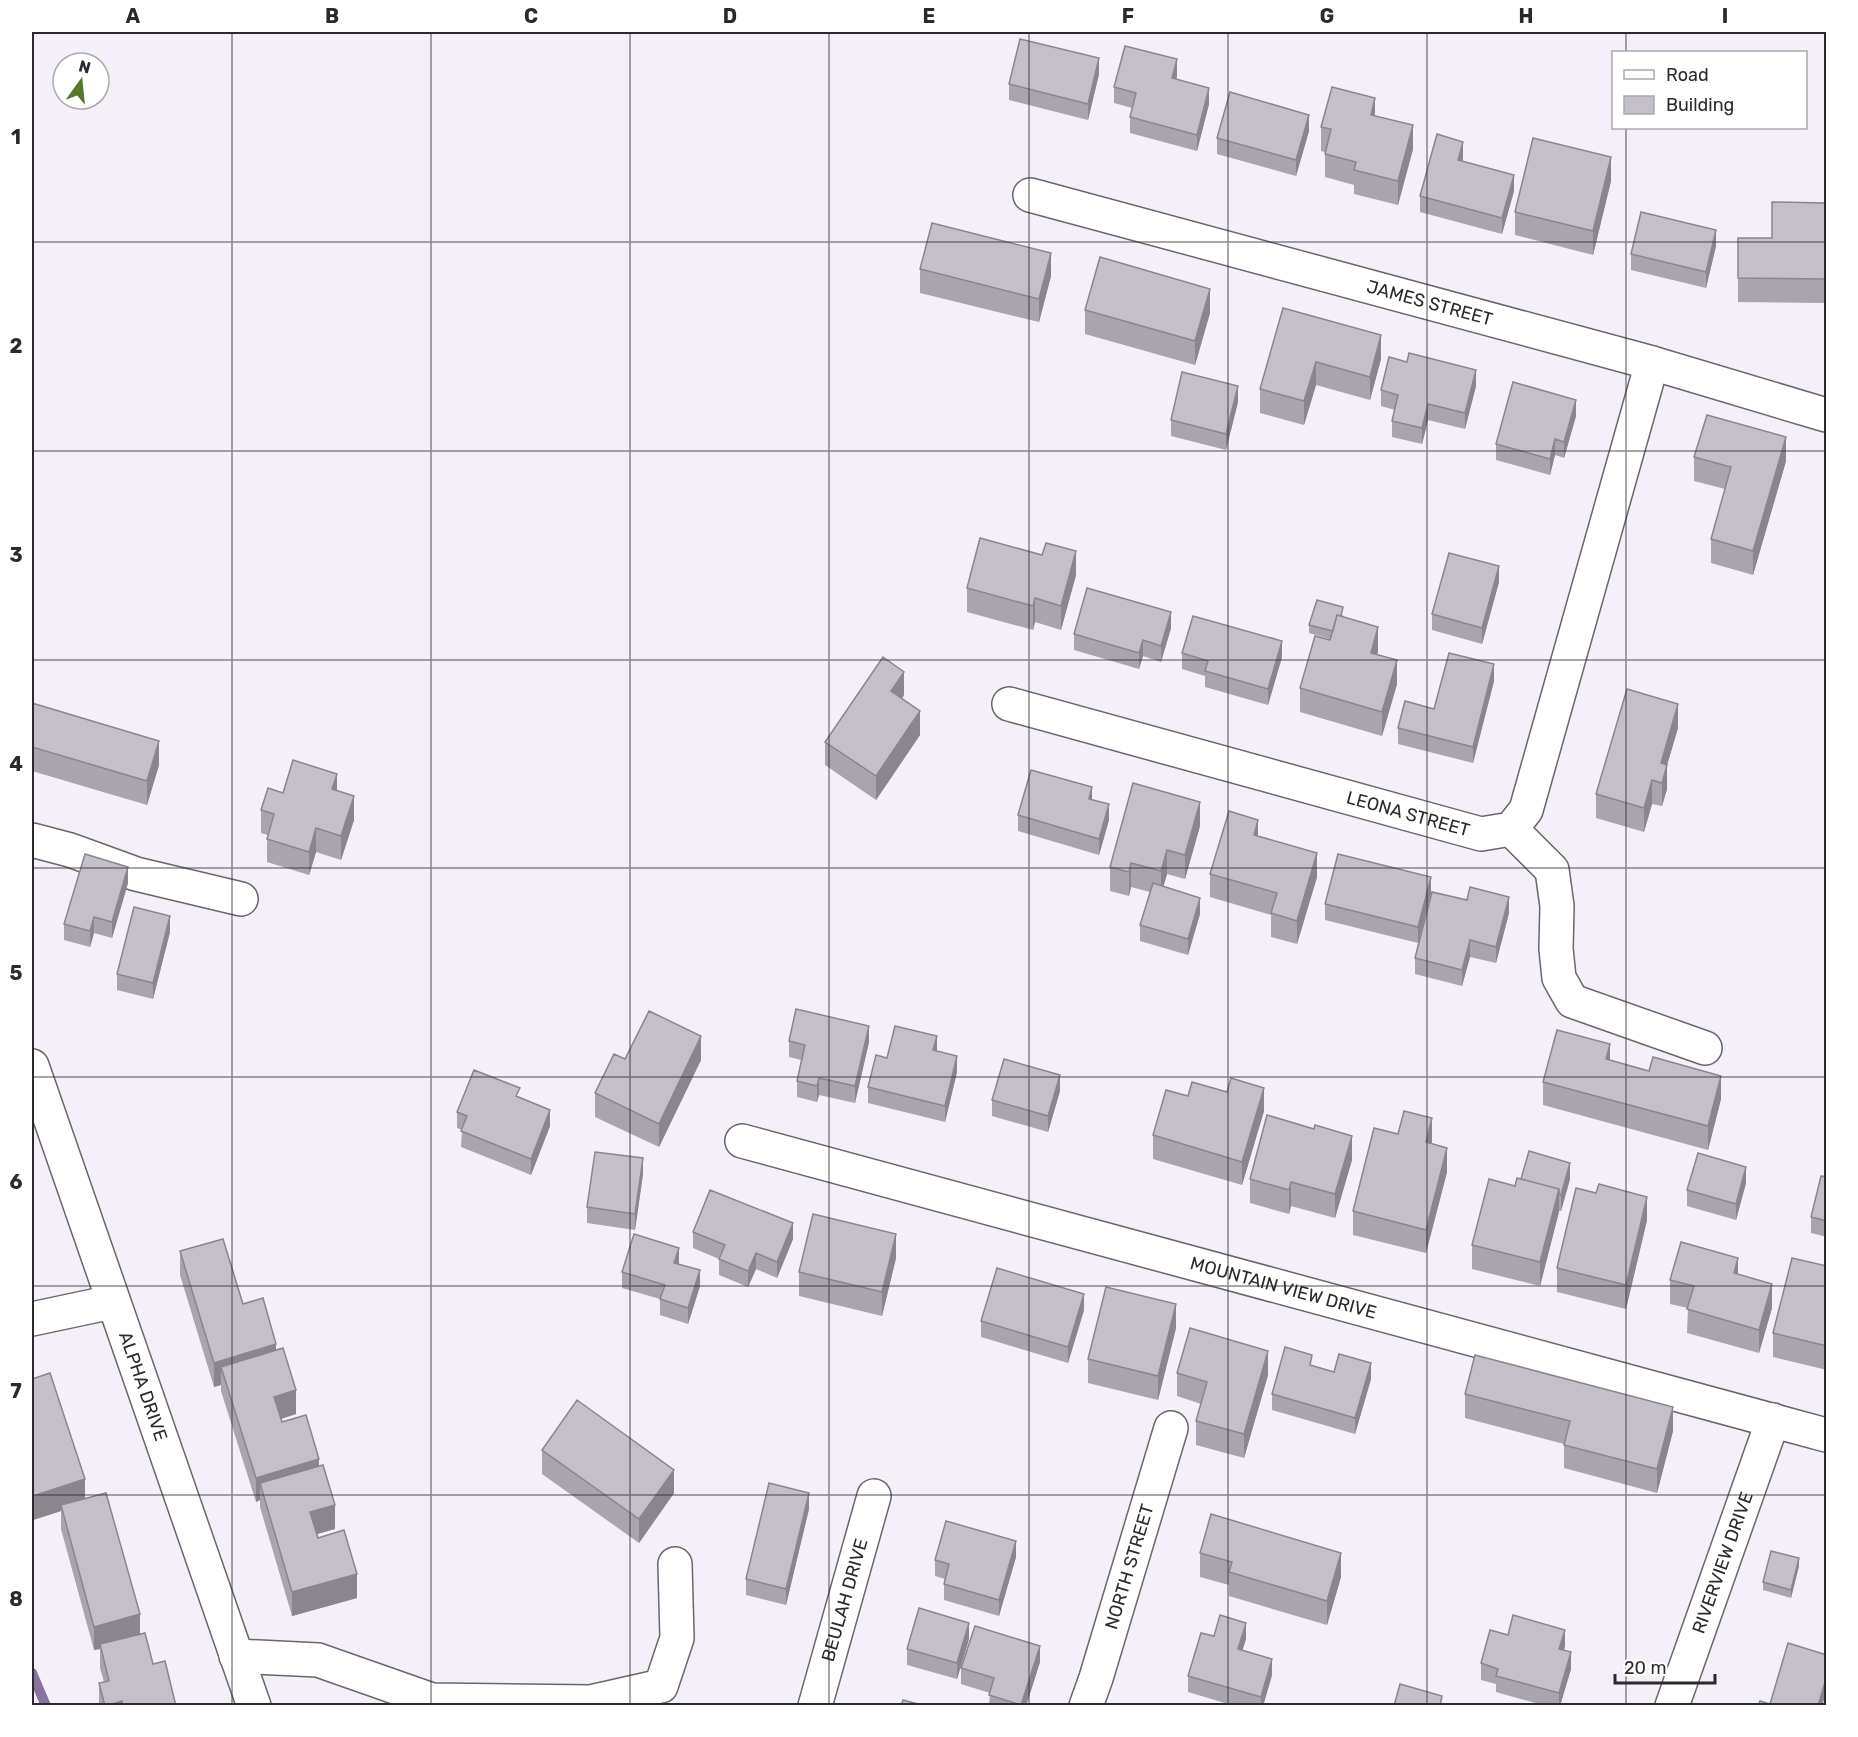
<svg xmlns="http://www.w3.org/2000/svg" width="1858" height="1737" font-family="Rubik,sans-serif">
<style>
.lines{fill:none;stroke-linecap:round;stroke-linejoin:round}
.stream{stroke:#8a719e;stroke-width:10}
.minor-casing{stroke:#6a656e;stroke-width:36}
.minor{stroke:#fff;stroke-width:33}
.wall{fill:#a9a4ad}
.shaded-wall{fill:#89868d}
.building{fill:#c4bfc9;stroke:#89868d;stroke-width:1.5}
.grid{fill:none;stroke:#2c292d;stroke-width:1.5;stroke-opacity:0.55}
.labels{text-anchor:middle;dominant-baseline:central;stroke-width:5;stroke-linejoin:round;paint-order:stroke}
.street-label{font-size:18px;fill:#2c292d;stroke:#fff}
.neatline{fill:none;stroke:#2c292d;stroke-width:2}
.grid-label{font-size:20px;text-anchor:middle;font-weight:bold;fill:#2c292d}
</style>
<rect width="100%" height="100%" fill="#f5eff9"/>
<g class="lines">
<path class="stream" d="M32 1673 46 1706"/>
<g class="minor-casing">
<g id="minor">
<path id="s1" d="M1030 195 1652 363 1826 415"/>
<path id="s2" d="M1009 704 1481 834 1511 829 1526 810 1652 363"/>
<path d="M1511 829 1552 870 1557 906 1556 949 1559 978 1572 1001 1705 1048"/>
<path d="M32 840 70 850 136 874 241 899"/>
<path id="s3" d="M32 1066 254 1706"/>
<path id="s4" d="M742 1141 1826 1435"/>
<path d="M32 1319 112 1302"/>
<path d="M236 1656 318 1660 432 1700 590 1702 661 1686 677 1638 675 1564"/>
<path id="s5" d="M815 1706 874 1496"/>
<path id="s6" d="M1086 1706 1096 1678 1171 1428"/>
<path id="s7" d="M1672 1706 1773 1420"/>
</g>
</g>
<use href="#minor" class="minor"/>
</g>
<path class="wall" d="M1099 74 1088 120 1009 100V84Z
M1177 76 1176 79 1209 104 1197 151 1130 133V117L1132 108 1114 103V87Z
M1375 116 1413 149 1398 205 1354 194V185L1325 177V152L1321 151V127Z
M1309 131 1296 176 1217 154V138Z
M1463 158V161L1514 191 1502 234 1420 212V196Z
M1611 181 1593 255 1515 235V212Z
M1827 231V303L1738 302V238H1772Z
M1716 246 1706 288 1631 270V254Z
M920 269 1051 276 1039 322 920 293Z
M1283 308 1381 359 1370 400 1316 385 1304 425 1260 413V389Z
M1085 310 1210 313 1195 365 1085 334Z
M1476 386 1465 429 1428 420 1422 444 1392 437V421L1395 410 1381 406V390Z
M1238 402 1226 450 1171 436V420Z
M1576 416 1564 458 1555 455 1550 475 1496 460V444Z
M1694 457 1786 461 1753 575 1711 563V539L1725 489 1694 481Z
M1076 575 1061 630 1035 622 1033 630 967 612V588Z
M1499 582 1482 644 1432 630V614Z
M1343 615V617L1378 651 1377 654 1397 684 1382 736 1300 712V688L1330 639 1309 633V625Z
M1171 628 1161 662 1143 656 1139 669 1074 650V634Z
M1182 653 1282 657 1268 705 1205 687V676L1182 669Z
M1494 681 1473 763 1398 744V728L1434 709Z
M904 695 902 699 920 735 876 800 825 765V742Z
M32 703 159 765 147 805 32 771Z
M1678 728 1667 765V789L1662 806 1652 804 1644 832 1596 818V794Z
M337 790 354 820 341 860 316 852 309 875 267 862V839L268 835 261 833V810L283 793Z
M1018 815 1109 820 1099 855 1018 831Z
M1200 826 1185 879 1167 874 1163 886 1200 914 1188 955 1140 941V925L1150 892 1131 887 1129 896 1110 891V867Z
M1258 836 1317 877 1297 944 1271 937V915L1210 897V874Z
M128 883 112 938 94 933 90 947 64 940V924Z
M1431 893 1420 937 1509 913 1496 963 1470 957 1462 986 1415 974V958L1418 943 1325 920V904Z
M170 932 153 999 117 990V974Z
M789 1041 869 1042 855 1103 819 1095 817 1102 797 1097V1081L801 1060 789 1057Z
M937 1051 957 1072 945 1122 868 1103V1087L887 1058Z
M625 1059 701 1060 659 1147 595 1117V1093Z
M1610 1060 1721 1099 1708 1150 1543 1105V1082Z
M1060 1091 1048 1132 992 1116V1100Z
M1188 1096 1264 1111 1242 1185 1153 1159V1135Z
M520 1097 550 1126 531 1175 461 1147 462 1130 457 1128V1112Z
M1398 1134 1432 1141V1144L1447 1172 1426 1253 1353 1235V1211Z
M1352 1160 1335 1218 1291 1206 1289 1214 1250 1203V1179Z
M643 1174 635 1230 587 1223V1207Z
M1827 1177V1237L1811 1233V1217Z
M1570 1179 1561 1211H1559L1540 1286 1472 1269V1245L1515 1186Z
M1746 1183 1736 1220 1687 1206V1190Z
M1647 1220 1626 1309 1557 1292V1268Z
M693 1232 793 1239 777 1278 756 1269 748 1287 719 1275V1259L693 1248Z
M180 1251 243 1304 276 1350 296 1414 281 1419 282 1422 319 1466 335 1529 317 1534 318 1538 357 1598 292 1616 260 1507V1500L256 1502 221 1391V1385L214 1387 180 1275Z
M896 1258 882 1316 799 1296V1272Z
M679 1264 700 1286 688 1324 660 1315V1299L622 1288V1272Z
M1827 1266V1370L1773 1357V1333Z
M1738 1274 1772 1308 1759 1353 1687 1333 1688 1308 1670 1304V1280Z
M1084 1310 1068 1363 981 1337V1321Z
M1176 1328 1158 1400 1088 1383V1359Z
M1312 1365 1334 1372 1371 1379 1355 1434 1272 1410V1394Z
M1177 1373 1268 1375 1244 1458 1196 1445V1421L1201 1404 1177 1396Z
M32 1379 85 1499 153 1664 176 1706H99V1683L104 1682 100 1668V1649L94 1650 61 1529V1511L33 1520 32 1515Z
M1465 1394 1673 1431 1657 1493 1564 1468V1444L1465 1418Z
M542 1450 674 1493 639 1543 542 1474Z
M809 1509 786 1605 746 1595V1579Z
M1200 1553 1341 1577 1327 1625 1229 1596V1585L1200 1577Z
M1016 1557 999 1616 944 1600V1584L945 1579 935 1576V1560Z
M1799 1566 1791 1598 1763 1590V1582Z
M1214 1636 1246 1639 1242 1650 1272 1675 1263 1706H1235L1188 1692V1676Z
M969 1639 957 1679 907 1665V1649Z
M1565 1646 1564 1651 1571 1669 1560 1706H1546L1496 1692V1684L1481 1680V1663Z
M1040 1662 1026 1706H989L990 1693 961 1684V1668Z"/>
<path class="shaded-wall" d="M1099 58V74L1088 120V104Z
M1177 59V76L1172 94V78Z
M1209 88V104L1197 151V135Z
M1375 98V122L1371 115Z
M1309 115V131L1296 176V160Z
M1413 125V149L1398 205V181Z
M1463 142V158L1458 176V160Z
M1611 157V181L1593 255V231Z
M1514 175V191L1502 234V218Z
M1716 230V246L1706 288V272Z
M1051 253V276L1039 322V299Z
M1210 289V313L1195 365V341Z
M1381 335V359L1370 400V377Z
M1316 362V385L1304 425V401Z
M1476 370V386L1465 429V413Z
M1238 386V402L1226 450V434Z
M1576 400V416L1564 458V442Z
M1428 404V420L1422 444V428Z
M1786 437V461L1753 575V551Z
M1555 439V455L1550 475V459Z
M1076 551V575L1061 630V606Z
M1499 566V582L1482 644V628Z
M1035 598V622L1033 630V606Z
M1171 612V628L1161 662V646Z
M1378 627V651L1371 676V653Z
M1143 640V656L1139 669V653Z
M1282 641V657L1268 705V689Z
M1397 660V684L1382 736V712Z
M1494 664V681L1473 763V747Z
M904 672V695L891 715V691Z
M1678 704V728L1662 782 1661 763Z
M920 711V735L876 800V776Z
M159 741V765L147 805V781Z
M1667 765V789L1662 806V783Z
M337 774V798L332 789Z
M1652 780V804L1644 832V808Z
M1092 787V803L1089 799Z
M354 796V820L341 860V836Z
M1200 802V826L1185 879V855Z
M1109 804V820L1099 855V839Z
M1258 820V843L1254 835Z
M316 828V852L309 875V852Z
M1167 850V874L1161 895V871Z
M1317 853V877L1297 944V921Z
M1131 863V887L1129 896V872Z
M128 867V883L112 938V922Z
M1431 877V893L1418 943V927Z
M1509 897V913L1496 963V947Z
M1200 898V914L1188 955V939Z
M170 916V932L153 999V983Z
M94 917V933L90 947V931Z
M1470 940V957L1462 986V970Z
M869 1026V1042L855 1103V1086Z
M701 1036V1060L659 1147V1124Z
M937 1036V1052L933 1050Z
M1610 1044V1068L1606 1059Z
M957 1056V1072L945 1122V1106Z
M1060 1075V1091L1048 1132V1116Z
M1721 1076V1099L1708 1150V1126Z
M819 1078V1095L817 1102V1086Z
M1264 1088V1111L1242 1185V1162Z
M550 1110V1126L531 1175V1159Z
M1432 1118V1141L1426 1166V1142Z
M1352 1136V1160L1335 1218V1194Z
M1447 1148V1172L1426 1253V1230Z
M643 1158V1174L635 1230V1214Z
M1570 1163V1179L1561 1211V1195Z
M1746 1167V1183L1736 1220V1204Z
M1291 1182V1206L1289 1214V1190Z
M1559 1189V1212L1540 1286V1262Z
M1647 1197V1220L1626 1309V1285Z
M793 1223V1239L777 1278V1262Z
M896 1234V1258L882 1316V1292Z
M679 1248V1264L674 1279V1263Z
M756 1253V1269L748 1287V1271Z
M1738 1258V1282L1734 1273Z
M700 1270V1286L688 1324V1308Z
M1772 1284V1308L1759 1353V1330Z
M1084 1294V1310L1068 1363V1347Z
M1176 1304V1328L1158 1400V1376Z
M276 1344V1368L221 1367V1385L214 1387V1363Z
M1268 1351V1375L1244 1458V1434Z
M1371 1363V1379L1355 1434V1418Z
M296 1390V1414L274 1421V1397Z
M1673 1407V1431L1657 1493V1469Z
M319 1459V1483H260V1500L256 1502V1478Z
M674 1470V1493L639 1543V1519Z
M85 1479V1503L61 1505V1511L33 1520V1496Z
M809 1493V1509L786 1605V1589Z
M335 1505V1529L310 1536V1512Z
M1016 1541V1557L999 1616V1600Z
M1341 1553V1577L1327 1625V1601Z
M1799 1558V1566L1791 1598V1590Z
M357 1574V1598L292 1616V1592Z
M140 1614V1638L100 1644V1649L94 1650V1627Z
M969 1623V1639L957 1679V1663Z
M1246 1623V1639L1238 1665V1649Z
M1565 1630V1646L1559 1665V1649Z
M1040 1646V1662L1026 1706 1021 1705Z
M1571 1652V1669L1560 1706H1559V1693Z
M1272 1659V1675L1263 1706H1261V1697Z
M1827 1675V1691L1822 1706H1818Z
M122 1701V1706H105Z"/>
<path class="building" d="M1020 39 1099 58 1088 104 1009 84Z
M1125 46 1177 59 1172 78 1209 88 1197 135 1130 117 1136 93 1114 87Z
M1332 87 1375 98 1371 115 1413 125 1398 181 1354 170 1356 162 1325 154 1331 129 1321 127Z
M1230 92 1309 115 1296 160 1217 138Z
M1437 134 1463 142 1458 160 1514 175 1502 218 1420 196Z
M1533 138 1611 157 1593 231 1515 212Z
M1772 202 1825 203V231H1827V279L1738 278V238H1772Z
M1641 212 1716 230 1706 272 1631 254Z
M932 223 1051 253 1039 299 920 269Z
M1100 257 1210 289 1195 341 1085 310Z
M1283 308 1381 335 1370 377 1316 362 1304 401 1260 389Z
M1409 353 1476 370 1465 413 1428 404 1422 428 1392 421 1398 395 1381 390 1389 357 1407 362Z
M1182 372 1238 386 1226 434 1171 420Z
M1513 382 1576 400 1564 442 1555 439 1550 459 1496 444Z
M1707 415 1786 437 1753 551 1711 539 1731 467 1694 457Z
M980 538 1042 555 1046 543 1076 551 1061 606 1035 598 1033 606 967 588Z
M1449 553 1499 566 1482 628 1432 614Z
M1087 588 1171 612 1161 646 1143 640 1139 653 1074 634Z
M1317 600 1343 607 1341 616 1337 615 1333 631 1309 625Z
M1337 615 1378 627 1371 653 1397 660 1382 712 1300 688 1315 636 1330 640Z
M1193 616 1282 641 1268 689 1205 671 1208 661 1182 653Z
M1449 653 1494 664 1473 747 1398 728 1405 701 1434 709Z
M883 657 904 672 891 691 920 711 876 776 825 742Z
M1627 689 1678 704 1661 763 1667 765 1662 783 1652 780 1644 808 1596 794Z
M32 703 159 741 147 781 32 747Z
M293 760 337 774 332 789 354 796 341 836 316 828 309 852 267 839 274 814 261 810 268 788 283 793Z
M1031 770 1092 787 1089 799 1109 804 1099 839 1018 815Z
M1133 783 1200 802 1185 855 1167 850 1161 871 1131 863 1129 872 1110 867Z
M1229 811 1258 820 1254 835 1317 853 1297 921 1271 913 1277 893 1210 874Z
M85 854 128 867 112 922 94 917 90 931 64 924Z
M1338 854 1431 877 1418 927 1325 904Z
M1153 883 1200 898 1188 939 1140 925Z
M1470 887 1509 897 1496 947 1470 940 1462 970 1415 958 1432 892 1467 900Z
M134 907 170 916 153 983 117 974Z
M796 1009 869 1026 855 1086 819 1078 817 1086 797 1081 805 1045 789 1041Z
M649 1011 701 1036 659 1124 595 1093 614 1054 625 1059Z
M895 1026 937 1036 933 1050 957 1056 945 1106 868 1087 876 1055 887 1058Z
M1557 1030 1610 1044 1606 1059 1649 1071 1653 1057 1721 1076 1708 1126 1543 1082Z
M1004 1059 1060 1075 1048 1116 992 1100Z
M474 1070 520 1088 516 1096 550 1110 531 1159 461 1131 467 1116 457 1112Z
M1231 1078 1264 1088 1242 1162 1153 1135 1166 1090 1188 1096 1192 1082 1227 1092Z
M1404 1111 1432 1118 1426 1142 1447 1148 1426 1230 1353 1211 1374 1128 1398 1134Z
M1267 1115 1314 1129 1315 1125 1352 1136 1335 1194 1291 1182 1289 1190 1250 1179Z
M1529 1151 1570 1163 1561 1195 1559 1194V1189L1521 1179Z
M595 1152 643 1158 635 1214 587 1207Z
M1698 1153 1746 1167 1736 1204 1687 1190Z
M1821 1176 1827 1177V1221L1811 1217Z
M1517 1178 1559 1189 1540 1262 1472 1245 1489 1179 1515 1186Z
M1599 1184 1647 1197 1626 1285 1557 1268 1576 1188 1596 1193Z
M710 1190 793 1223 777 1262 756 1253 748 1271 719 1259 725 1245 693 1232Z
M813 1214 896 1234 882 1292 799 1272Z
M634 1234 679 1248 674 1263 700 1270 688 1308 660 1299 665 1285 622 1272Z
M223 1239 243 1304 263 1298 276 1344 214 1363 180 1251Z
M1681 1242 1738 1258 1734 1273 1772 1284 1759 1330 1687 1309 1694 1286 1670 1280Z
M1792 1258 1827 1266V1346L1773 1333Z
M997 1268 1084 1294 1068 1347 981 1321Z
M1106 1287 1176 1304 1158 1376 1088 1359Z
M1190 1328 1268 1351 1244 1434 1196 1421 1207 1382 1177 1373Z
M1285 1347 1312 1355 1310 1365 1334 1372 1339 1354 1371 1363 1355 1418 1272 1394Z
M283 1348 296 1390 274 1397 282 1422 306 1415 319 1459 256 1478 221 1367Z
M1475 1355 1673 1407 1657 1469 1564 1445 1570 1421 1465 1394Z
M50 1373 85 1479 33 1496 32 1491V1379Z
M577 1400 674 1470 639 1519 542 1450Z
M323 1465 335 1505 310 1512 318 1538 344 1530 357 1574 292 1592 260 1483Z
M769 1483 809 1493 786 1589 746 1579Z
M106 1493 140 1614 94 1627 61 1505Z
M1211 1514 1341 1553 1327 1601 1229 1572 1232 1562 1200 1553Z
M946 1521 1016 1541 999 1600 944 1584 949 1564 935 1560Z
M1771 1551 1799 1558 1791 1590 1763 1582Z
M919 1608 969 1623 957 1663 907 1649Z
M1220 1615 1246 1623 1238 1649 1272 1659 1261 1697 1188 1676 1201 1633 1214 1636Z
M1513 1615 1565 1630 1559 1649 1571 1652 1559 1693 1496 1676 1498 1669 1481 1663 1490 1630 1508 1635Z
M975 1626 1040 1646 1021 1705 989 1695 994 1678 961 1668Z
M145 1633 153 1664 165 1661 176 1706H123L122 1701 105 1706 99 1683 109 1681 100 1644Z
M1788 1643 1827 1655V1675L1818 1706H1758L1760 1701 1770 1704Z
M1400 1684 1442 1696 1440 1706H1394Z
M903 1700 926 1706H901Z"/>
<path class="grid" d="M232 32V1706M431 32V1706M630 32V1706M829 32V1706M1029 32V1706M1228 32V1706M1427 32V1706M1626 32V52M1626 128V1706M32 242H1826M32 451H1826M32 660H1826M32 868H1826M32 1077H1826M32 1286H1826M32 1495H1826"/>
<g class="labels">
<g class="street-label">
<text stroke="none"><textPath href="#s1" startOffset="414">JAMES STREET</textPath></text>
<text stroke="none"><textPath href="#s2" startOffset="414">LEONA STREET</textPath></text>
<text stroke="none"><textPath href="#s4" startOffset="561">MOUNTAIN VIEW DRIVE</textPath></text>
<text stroke="none"><textPath href="#s3" startOffset="339">ALPHA DRIVE</textPath></text>
<text stroke="none"><textPath href="#s7" startOffset="152">RIVERVIEW DRIVE</textPath></text>
<text stroke="none"><textPath href="#s6" startOffset="146">NORTH STREET</textPath></text>
<text stroke="none"><textPath href="#s5" startOffset="110">BEULAH DRIVE</textPath></text>
</g>
</g>
<rect width="1858" height="1737" fill="none" stroke="#ffffff" stroke-width="66"/>
<rect x="1612" y="51" width="195" height="78" fill="#ffffff" stroke="#aba9ab" stroke-width="1.5"/>
<rect x="1624" y="70" width="30" height="9" fill="#ffffff" stroke="#aba9ab" stroke-width="1.5"/>
<text x="1666" y="81" font-size="18" fill="#2c292d">Road</text>
<rect x="1624" y="96" width="30" height="18" fill="#c4bfc9" stroke="#aba9ab" stroke-width="1.5"/>
<text x="1666" y="111" font-size="18" fill="#2c292d">Building</text>
<g transform="translate(81 81) rotate(15)"><circle r="28" fill="#ffffff" stroke="#aba9ab" stroke-width="1.5"/>
<path d="M0-4.5L10 22L0 15L-10 22Z" fill="#57772e"/>
<text y="-9" font-size="16" font-weight="bold" text-anchor="middle" fill="#2c292d">N</text>
</g>
<path d="M1615 1674v9h100v-9" fill="none" stroke="#2c292d" stroke-width="3"/>
<text x="1624" y="1674" font-size="18" fill="#2c292d" stroke="#ffffff" stroke-width="4.5" paint-order="stroke">20 m</text>
<rect x="33" y="33" width="1792" height="1671" class="neatline"/>
<g class="grid-label">
<text x="133" y="23">A</text>
<text x="332" y="23">B</text>
<text x="531" y="23">C</text>
<text x="730" y="23">D</text>
<text x="929" y="23">E</text>
<text x="1128" y="23">F</text>
<text x="1327" y="23">G</text>
<text x="1526" y="23">H</text>
<text x="1725" y="23">I</text>
<text x="16" y="144">1</text>
<text x="16" y="353">2</text>
<text x="16" y="562">3</text>
<text x="16" y="771">4</text>
<text x="16" y="980">5</text>
<text x="16" y="1189">6</text>
<text x="16" y="1398">7</text>
<text x="16" y="1606">8</text>
</g>
</svg>
